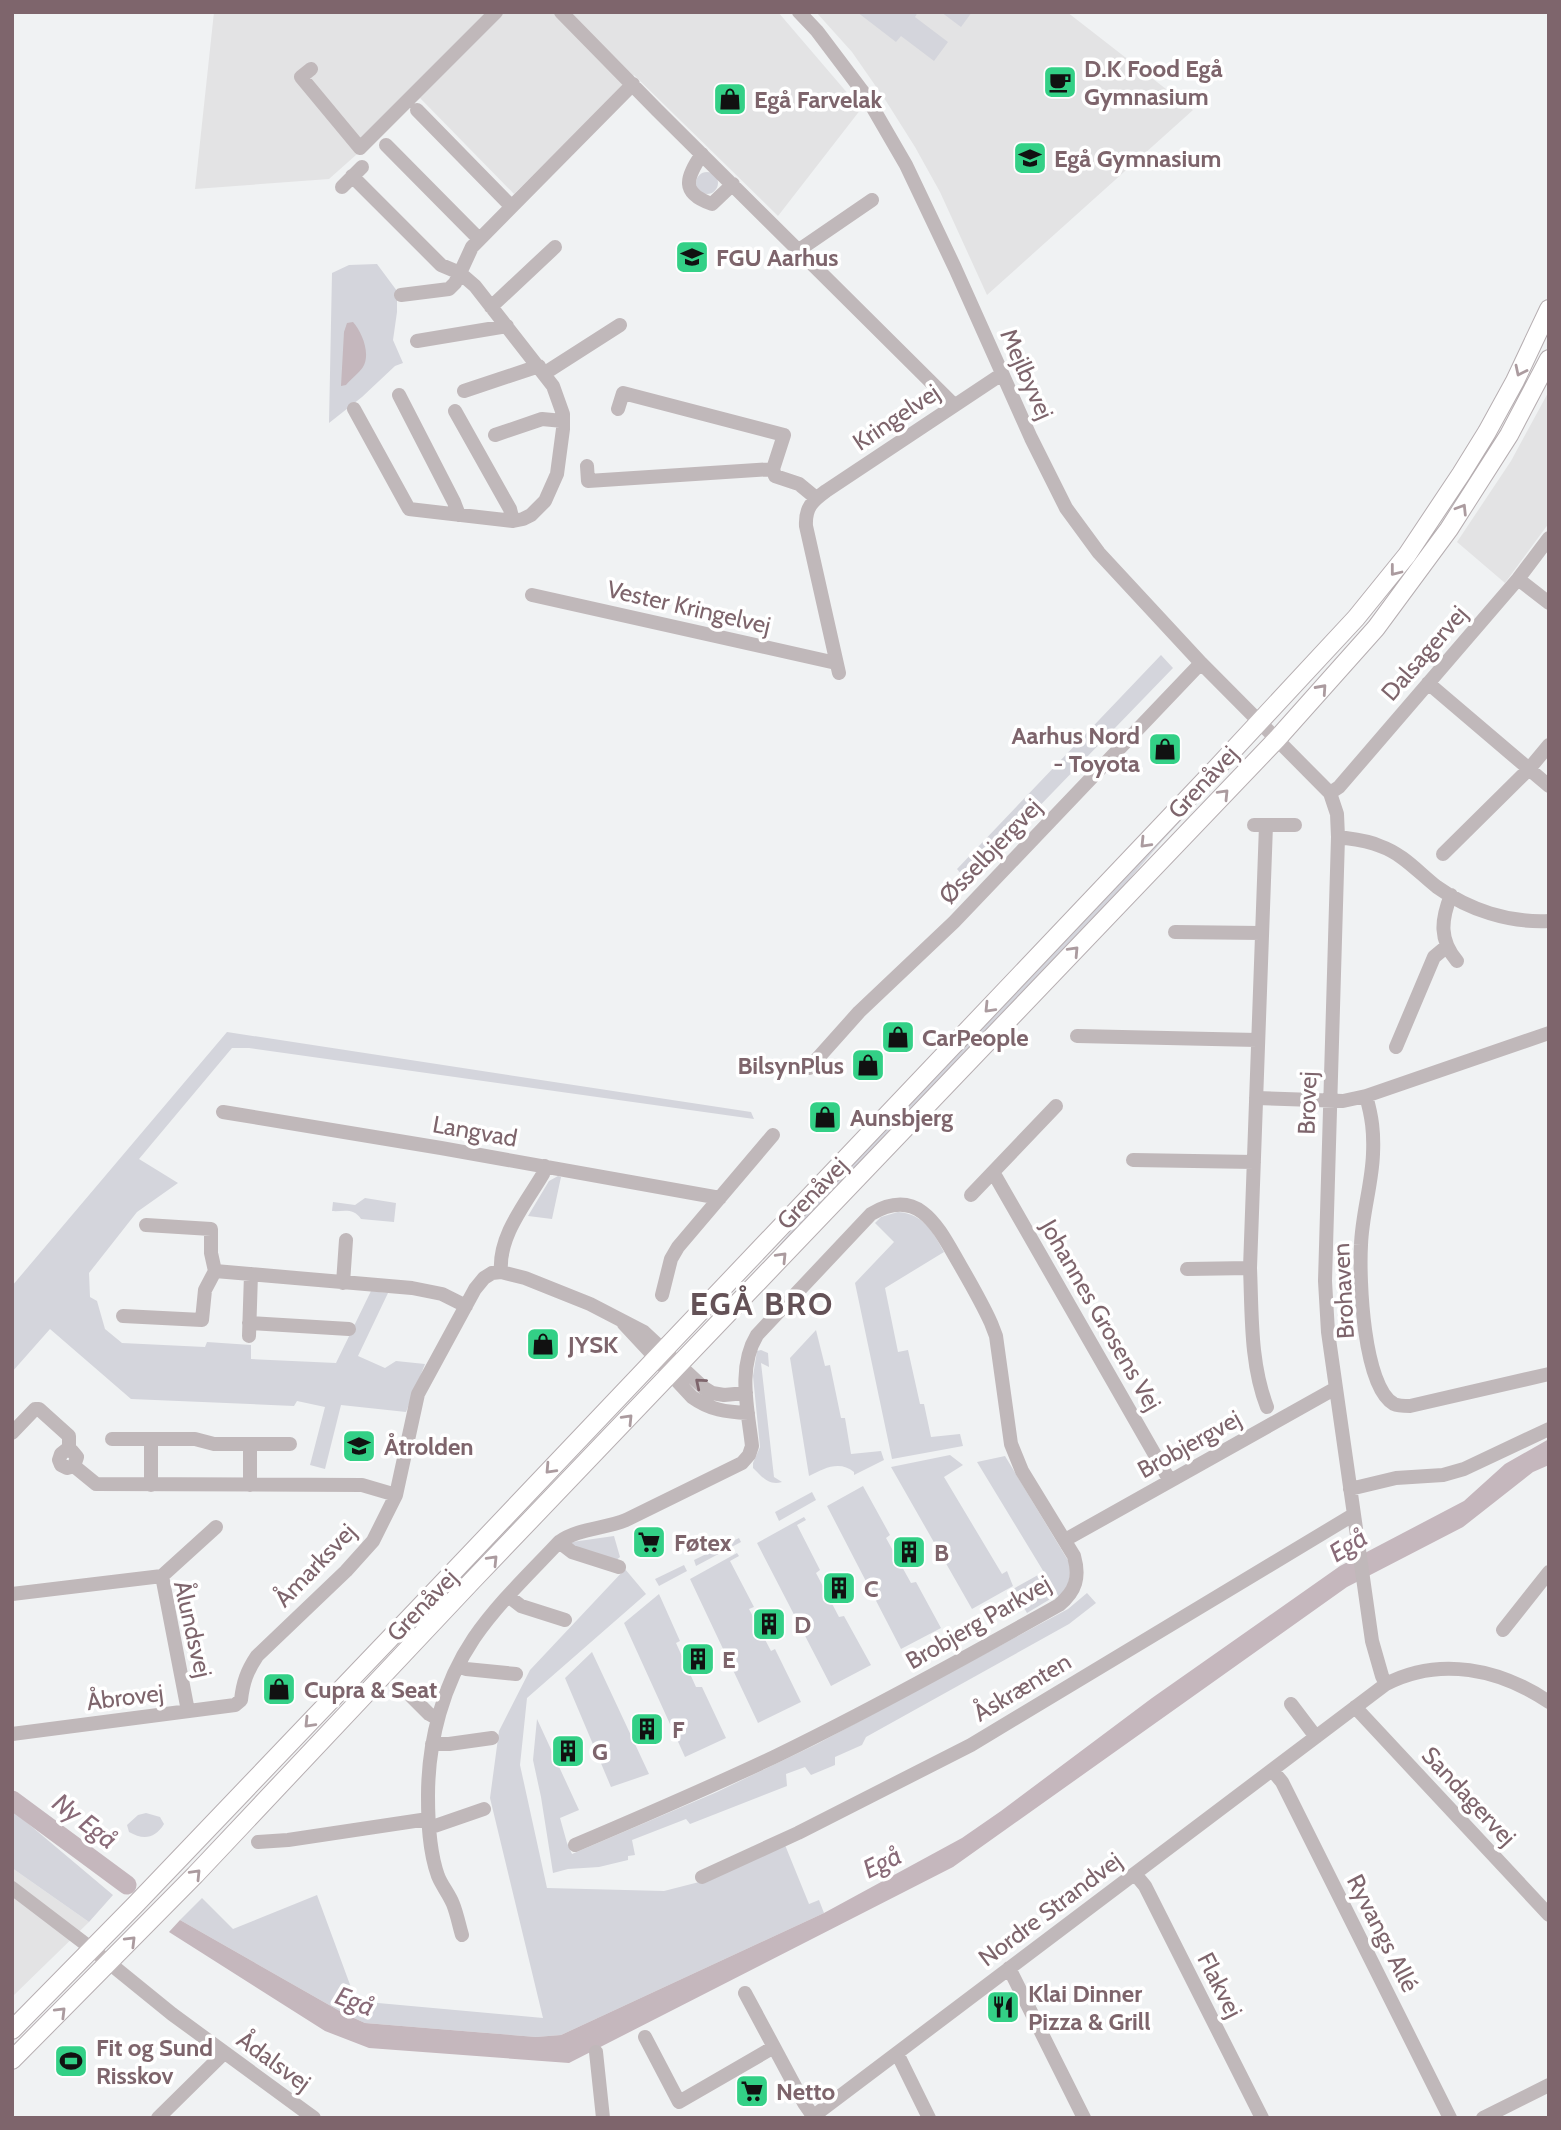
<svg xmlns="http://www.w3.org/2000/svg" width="1561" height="2130" font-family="Cabin,sans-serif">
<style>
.built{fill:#e3e3e4}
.green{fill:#d4d5dc}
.water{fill:#c5b7bd}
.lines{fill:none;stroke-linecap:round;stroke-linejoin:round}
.river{stroke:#c5b7bd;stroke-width:19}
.major-casing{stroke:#b6aeb1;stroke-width:20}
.minor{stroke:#c0b8ba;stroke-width:14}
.major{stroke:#fff;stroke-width:18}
.oneway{stroke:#ab9b9f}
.oneway2{stroke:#7e656c}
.labels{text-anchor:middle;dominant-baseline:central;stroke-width:7;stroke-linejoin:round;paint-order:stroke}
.poi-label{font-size:24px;font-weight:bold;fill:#7e656c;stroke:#fff;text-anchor:start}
.street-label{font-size:24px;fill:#7e656c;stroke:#fff}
.water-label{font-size:26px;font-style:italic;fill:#896b78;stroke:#fff}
.district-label{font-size:32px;font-weight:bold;letter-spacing:2px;fill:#645257;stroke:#fff}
</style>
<rect width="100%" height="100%" fill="#f0f2f3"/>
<path class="built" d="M214 12H778L861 109 778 216 634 75 514 194 420 98 329 179 195 189Z
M816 12H1067L1193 110 987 295 940 192 915 147 886 101 852 52Z
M1549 391V523L1505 583 1457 542 1511 461Z
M12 1868 89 1922 12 1997Z"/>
<path class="green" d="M857 12H918L915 17 948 42 934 61 901 36 896 42Z
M941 12H972L961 27Z
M696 183a11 11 0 1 1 22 0a11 11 0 1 1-22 0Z
M377 264 397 291V312L393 340 403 363 395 366 362 397 329 423 332 273 349 265Z
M1161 655 1173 668 967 881 957 869Z
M1246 746 1248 748 1162 841 1104 909 686 1349 683 1347 775 1250 831 1184Z
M227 1032 751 1112 754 1119 249 1048H232L139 1159 178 1183 137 1212 89 1273 90 1297 97 1301 105 1329 122 1343 205 1347 207 1342 251 1345V1359L336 1363 371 1291 388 1293 358 1356 385 1368 396 1361 425 1364 406 1412 341 1405 325 1469 310 1465 325 1407 297 1401 294 1406 131 1399 50 1329 12 1372V1286Z
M558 1176 561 1177 552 1219 528 1216 549 1181Z
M365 1198 396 1203 394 1222 361 1219C353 1207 343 1212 332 1211L333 1202 355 1205Z
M898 1212C924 1214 933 1232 944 1252L885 1288 898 1352 908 1350 920 1404H924L931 1437 960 1434 963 1446 892 1459 855 1283 894 1242 875 1223 881 1217Z
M816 1330 825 1366 830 1365 841 1418H845L851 1454 881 1451 884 1460 854 1475V1472C840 1460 824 1468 809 1476L790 1358Z
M761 1350 768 1353 769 1367 761 1363 774 1477 782 1482C769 1486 762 1477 753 1468V1463L760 1447 753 1376 757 1351Z
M950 1455 963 1465 944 1477 1002 1574 1007 1571 1013 1586 972 1609 891 1467Z
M1005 1456 1069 1562C1071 1577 1070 1586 1059 1597L977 1462Z
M863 1486 890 1535 886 1538 911 1583 916 1582 941 1628 901 1649 827 1506Z
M812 1492 816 1500 779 1521 775 1512Z
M804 1517 806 1520 797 1525 820 1570 816 1573 839 1617 844 1616 871 1665 831 1686 757 1543Z
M614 1536 620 1557 614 1562 570 1545 572 1542Z
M739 1538 741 1542 696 1566 694 1560Z
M737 1553 739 1556 730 1561 754 1607 749 1609 771 1651 775 1649 801 1702 758 1723 690 1579Z
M684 1565 687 1571 659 1586 655 1579Z
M625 1569 646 1594 527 1698 520 1765 547 1888 664 1891 707 1880 785 1845 809 1904 819 1900 824 1913 561 2035 536 2037 365 2023 345 2014 180 1920 202 1898 233 1929 317 1895 356 2001 543 2018 490 1798 499 1731 530 1670Z
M1038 1575 1052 1598 1027 1613 1013 1589Z
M1087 1593 1096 1603 1069 1624 866 1737 862 1745 835 1757V1765L811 1775 805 1767 786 1774 787 1786 690 1824 686 1819 632 1840 635 1855 628 1856V1860L599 1867 568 1869 553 1873 541 1797 533 1760 537 1719 579 1810 560 1818 567 1843 572 1854 717 1792 817 1744 1068 1609Z
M659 1594 680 1641 676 1643 696 1687H702L726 1738 685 1757 624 1623Z
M592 1652 649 1774 611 1787 565 1678Z
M12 1810 113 1895 89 1922 12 1868Z
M146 1813 160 1817 164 1824C155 1839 143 1840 129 1832L127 1825 138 1815Z"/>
<path class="water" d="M353 322C362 332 371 354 363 367 359 373 351 379 346 385L341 386 344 332 347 323Z
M1549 1439V1465L1533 1472 1463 1527 1347 1587 953 1867 569 2063 369 2048 325 2031 169 1932 180 1920 345 2014 365 2023 536 2037 561 2035 824 1913 962 1838 1001 1811 1152 1698 1340 1566 1464 1501 1505 1464Z"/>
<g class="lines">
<path class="river" d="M12 1800 127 1885"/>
<g class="major-casing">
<path id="major" d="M12 2030 136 1904 416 1611 1210 775 1356 618 1407 555 1461 474 1487 432 1515 381 1549 309
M12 2060 195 1875 472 1581 1277 739 1376 628 1449 529 1509 435 1549 359"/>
</g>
<path class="minor" d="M561 12 657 110 954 405
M799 12 817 31 866 96 906 165 955 268 1031 438 1066 508 1099 553 1201 663 1330 793 1337 814 1338 837 1325 1281 1328 1332 1372 1641 1382 1676 1386 1684
M311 69 301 77 360 148 496 12
M417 110 511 206
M386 145 479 239
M702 154C686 178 680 193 712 204L733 184
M352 176 441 265 460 273 455 283 449 289 401 295
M342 187 362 167
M799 250 872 200
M491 307 555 247
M417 341 507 326
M545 373 620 325
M464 391 539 366
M399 395 454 502 459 515
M354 409 409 509 513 521 523 519 531 515 545 501 557 474 563 429V414L553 386 475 286 460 273 472 247 633 84
M455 411 510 509 513 521
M495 435 542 419 563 421
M587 466 588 481 773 469 784 435 623 393 618 409
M773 469 775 476 799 484 816 498
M1518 579 1549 603
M532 595 836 663
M839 673 806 526C805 508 812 501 826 491L1002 374
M1428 683 1549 786
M1330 793 1339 787 1518 579 1549 538
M1254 825H1295
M1266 825 1250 1268C1252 1314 1250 1363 1267 1407
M1338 837C1352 839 1367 840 1380 846 1403 854 1418 872 1437 887 1469 910 1509 923 1549 921
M1443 854 1529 769 1549 745
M1451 895C1441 920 1439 940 1457 961
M1175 932 1261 933
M1077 1036 1257 1040
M1396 1047 1434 957 1446 947
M809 1068 859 1012 954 922 1201 663
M1366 1096C1372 1117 1374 1132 1373 1154 1372 1184 1362 1214 1361 1245 1359 1278 1363 1387 1394 1404 1398 1406 1405 1406 1410 1406L1549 1374
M1256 1098 1343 1101 1366 1096 1549 1033
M223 1112 441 1148 720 1198
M1133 1160 1254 1162
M993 1172 1170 1481
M971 1195 1056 1106
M1187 1269 1250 1268
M215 1271 412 1288 442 1294 466 1306
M501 1272C498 1236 526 1203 543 1174L545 1166
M343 1283 346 1240
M662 1295 671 1259 678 1247 773 1135
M123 1316 202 1320 205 1290 215 1271 211 1253V1229L146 1225
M249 1323 349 1329
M624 1324 692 1397C710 1410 726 1412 748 1413
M249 1336 251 1274
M12 1433 35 1409H39L69 1436V1450
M112 1439H195L214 1444H290
M151 1439V1485
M250 1444V1485
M74 1466 77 1457 72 1451 66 1450 61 1454 59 1460 61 1465 67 1468 74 1466 96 1484 362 1485 396 1495
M1350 1489 1396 1478 1443 1475 1464 1469 1549 1429
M1065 1540 1336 1388
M559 1542 572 1552 619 1567
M162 1576 216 1527
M12 1594 162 1576 188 1711
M508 1596 521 1606 565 1620
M1503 1630 1549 1572
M458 1666 466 1669 516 1674
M411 1696 429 1714 438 1719
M1291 1704 1316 1737
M1355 1707 1549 1915
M12 1734 235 1705 241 1700C243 1682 247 1671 257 1656L346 1571 373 1541 396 1495 418 1394 475 1289 484 1278 492 1273 501 1272 525 1278 590 1304 644 1332 704 1388 712 1393 724 1395 746 1393
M432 1744H449L492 1738
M1272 1770 1282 1782 1450 2118
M429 1828 484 1809
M258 1842 288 1840 428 1819
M1135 1874 1145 1886 1262 2118
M702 1877 798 1833 971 1745 1353 1515
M12 1888 92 1949 172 2014 314 2118
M462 1935C459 1925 457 1914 453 1904 449 1894 442 1886 438 1876 429 1851 428 1822 428 1796 428 1741 443 1684 474 1638 498 1603 530 1573 559 1542 579 1528 604 1529 626 1520L742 1463 749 1455 752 1446C748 1410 737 1368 757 1335L871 1214C920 1185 939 1229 960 1265 971 1284 982 1303 991 1323L996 1336 1011 1444 1022 1471 1074 1556C1080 1577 1076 1591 1059 1605 965 1658 871 1710 774 1757 708 1788 641 1817 575 1845
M1009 1968 1084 2118
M745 1993 804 2103 813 2116
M645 2037 679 2102 774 2047
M596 2052 603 2118
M897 2053 929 2118
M158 2118 224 2053
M811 2118 1386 1684C1440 1656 1500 1669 1549 1702
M1483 2118 1549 2085"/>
<use href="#major" class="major"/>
</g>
<defs><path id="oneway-chevron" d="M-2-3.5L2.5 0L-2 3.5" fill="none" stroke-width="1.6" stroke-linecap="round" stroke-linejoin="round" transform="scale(1.75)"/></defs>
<g class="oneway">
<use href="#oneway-chevron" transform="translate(1520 371) rotate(116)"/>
<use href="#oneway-chevron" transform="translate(1462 509) rotate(-58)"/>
<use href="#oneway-chevron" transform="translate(1395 571) rotate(128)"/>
<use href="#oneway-chevron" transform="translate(1322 689) rotate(-48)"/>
<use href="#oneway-chevron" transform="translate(1224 794) rotate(-46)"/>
<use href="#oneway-chevron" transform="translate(1145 843) rotate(134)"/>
<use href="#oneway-chevron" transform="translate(1074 951) rotate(-47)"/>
<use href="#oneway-chevron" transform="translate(989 1008) rotate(134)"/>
<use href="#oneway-chevron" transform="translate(782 1257) rotate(-46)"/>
<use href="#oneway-chevron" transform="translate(628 1419) rotate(-46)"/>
<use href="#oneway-chevron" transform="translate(550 1469) rotate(133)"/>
<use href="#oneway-chevron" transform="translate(493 1560) rotate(-46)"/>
<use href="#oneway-chevron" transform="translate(309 1723) rotate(134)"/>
<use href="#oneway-chevron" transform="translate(196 1874) rotate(-46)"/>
<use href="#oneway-chevron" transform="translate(131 1941) rotate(-45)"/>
<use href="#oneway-chevron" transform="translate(61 2012) rotate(-45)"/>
</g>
<use class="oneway2" href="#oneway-chevron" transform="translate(700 1383) rotate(-140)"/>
<defs>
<g id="cafe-square" transform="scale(1.75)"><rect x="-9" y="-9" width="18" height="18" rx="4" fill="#33d086" stroke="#fff"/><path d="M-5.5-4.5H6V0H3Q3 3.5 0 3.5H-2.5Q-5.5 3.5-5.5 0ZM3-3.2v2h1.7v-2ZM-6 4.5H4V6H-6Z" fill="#111"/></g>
<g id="shop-square" transform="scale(1.75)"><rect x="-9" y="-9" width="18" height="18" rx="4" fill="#33d086" stroke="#fff"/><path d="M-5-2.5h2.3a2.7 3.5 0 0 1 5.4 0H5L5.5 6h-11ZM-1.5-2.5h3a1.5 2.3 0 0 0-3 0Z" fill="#111"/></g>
<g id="school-square" transform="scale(1.75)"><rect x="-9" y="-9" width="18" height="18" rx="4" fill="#33d086" stroke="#fff"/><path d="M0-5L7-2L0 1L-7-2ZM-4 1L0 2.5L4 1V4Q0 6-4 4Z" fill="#111"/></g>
<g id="supermarket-square" transform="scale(1.75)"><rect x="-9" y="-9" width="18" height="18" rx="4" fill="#33d086" stroke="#fff"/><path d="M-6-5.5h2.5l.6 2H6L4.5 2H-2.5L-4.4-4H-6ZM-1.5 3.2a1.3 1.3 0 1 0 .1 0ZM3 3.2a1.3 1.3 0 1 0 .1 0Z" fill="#111"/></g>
<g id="building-square" transform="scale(1.75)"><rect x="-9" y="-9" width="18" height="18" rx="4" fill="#33d086" stroke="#fff"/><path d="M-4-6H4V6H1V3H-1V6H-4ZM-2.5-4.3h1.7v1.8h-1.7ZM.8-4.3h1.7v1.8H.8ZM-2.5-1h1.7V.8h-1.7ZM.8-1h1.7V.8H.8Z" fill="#111"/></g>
<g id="restaurant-square" transform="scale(1.75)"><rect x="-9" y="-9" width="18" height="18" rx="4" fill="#33d086" stroke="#fff"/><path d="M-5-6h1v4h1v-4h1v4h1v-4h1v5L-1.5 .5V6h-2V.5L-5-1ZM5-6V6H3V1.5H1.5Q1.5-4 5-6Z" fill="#111"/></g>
<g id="stadium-square" transform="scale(1.75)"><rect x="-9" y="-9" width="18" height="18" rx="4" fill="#33d086" stroke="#fff"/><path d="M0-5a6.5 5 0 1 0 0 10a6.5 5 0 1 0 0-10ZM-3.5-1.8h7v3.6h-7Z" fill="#111"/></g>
</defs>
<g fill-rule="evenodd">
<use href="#cafe-square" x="1060" y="82"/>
<use href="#shop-square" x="730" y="99"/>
<use href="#school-square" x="1030" y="158"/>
<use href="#school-square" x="692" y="257"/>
<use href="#shop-square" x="1165" y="749"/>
<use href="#shop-square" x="898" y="1037"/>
<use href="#shop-square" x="868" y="1065"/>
<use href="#shop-square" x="825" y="1117"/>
<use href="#shop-square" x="543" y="1344"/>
<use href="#school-square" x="359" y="1446"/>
<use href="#supermarket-square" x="649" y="1542"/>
<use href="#building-square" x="909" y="1552"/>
<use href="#building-square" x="839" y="1588"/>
<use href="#building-square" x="769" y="1624"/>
<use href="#building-square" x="698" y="1659"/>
<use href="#shop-square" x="279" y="1689"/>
<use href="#building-square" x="647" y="1729"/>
<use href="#building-square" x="568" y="1751"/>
<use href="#restaurant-square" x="1003" y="2007"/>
<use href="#stadium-square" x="71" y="2061"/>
<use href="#supermarket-square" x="752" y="2091"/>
</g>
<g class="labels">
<g class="poi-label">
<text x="1084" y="68">D.K Food Egå<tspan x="1084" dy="28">Gymnasium</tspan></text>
<text x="754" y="99">Egå Farvelak</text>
<text x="1054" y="158">Egå Gymnasium</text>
<text x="716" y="257">FGU Aarhus</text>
<text x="1140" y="735" text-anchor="end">Aarhus Nord<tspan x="1140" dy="28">- Toyota</tspan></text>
<text x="922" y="1037">CarPeople</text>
<text x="844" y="1065" text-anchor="end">BilsynPlus</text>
<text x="850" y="1117">Aunsbjerg</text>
<text x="568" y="1344">JYSK</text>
<text x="384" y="1446">Åtrolden</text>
<text x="674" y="1542">Føtex</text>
<text x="934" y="1552">B</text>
<text x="864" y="1588">C</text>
<text x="794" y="1624">D</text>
<text x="722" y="1659">E</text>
<text x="304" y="1689">Cupra &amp; Seat</text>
<text x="672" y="1729">F</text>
<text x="592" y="1751">G</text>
<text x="1028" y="1993">Klai Dinner<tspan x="1028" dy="28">Pizza &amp; Grill</tspan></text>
<text x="96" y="2047">Fit og Sund<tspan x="96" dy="28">Risskov</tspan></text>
<text x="776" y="2091">Netto</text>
</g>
<g class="street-label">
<text transform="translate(1027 374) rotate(66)">Mejlbyvej</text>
<text transform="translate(896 417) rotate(-34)">Kringelvej</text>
<text transform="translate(689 607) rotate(13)">Vester Kringelvej</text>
<text transform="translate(1424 653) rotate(-49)">Dalsagervej</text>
<text transform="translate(1203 782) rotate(-47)">Grenåvej</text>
<text transform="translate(990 851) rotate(-46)">Øsselbjergvej</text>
<text transform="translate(1307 1103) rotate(-88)">Brovej</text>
<text transform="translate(475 1131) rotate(10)">Langvad</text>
<text transform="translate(812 1193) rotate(-46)">Grenåvej</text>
<text transform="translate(1343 1291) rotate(-93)">Brohaven</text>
<text transform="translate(1101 1315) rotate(60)">Johannes Grosens Vej</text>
<text transform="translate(1189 1444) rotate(-29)">Brobjergvej</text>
<text transform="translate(315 1565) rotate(-46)">Åmarksvej</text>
<text transform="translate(422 1605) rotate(-46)">Grenåvej</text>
<text transform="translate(978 1622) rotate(-30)">Brobjerg Parkvej</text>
<text transform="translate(193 1629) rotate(77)">Ålundsvej</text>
<text transform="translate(1022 1687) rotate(-31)">Åskrænten</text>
<text transform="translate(125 1697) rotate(-7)">Åbrovej</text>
<text transform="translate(1469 1796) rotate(47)">Sandagervej</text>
<text transform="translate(1050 1909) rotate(-37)">Nordre Strandvej</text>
<text transform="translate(1383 1933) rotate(63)">Ryvangs Allé</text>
<text transform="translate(1220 1985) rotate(63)">Flakvej</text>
<text transform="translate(274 2061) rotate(36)">Ådalsvej</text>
</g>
<g class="water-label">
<text transform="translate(1348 1545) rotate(-32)">Egå</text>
<text transform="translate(85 1821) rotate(37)">Ny Egå</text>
<text transform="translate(882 1862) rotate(-26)">Egå</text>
<text transform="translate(355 2001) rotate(21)">Egå</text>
</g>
<g class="district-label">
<text x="762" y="1303">EGÅ BRO</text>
</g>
</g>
<rect width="1561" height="2130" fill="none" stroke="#7e656c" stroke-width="28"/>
</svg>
